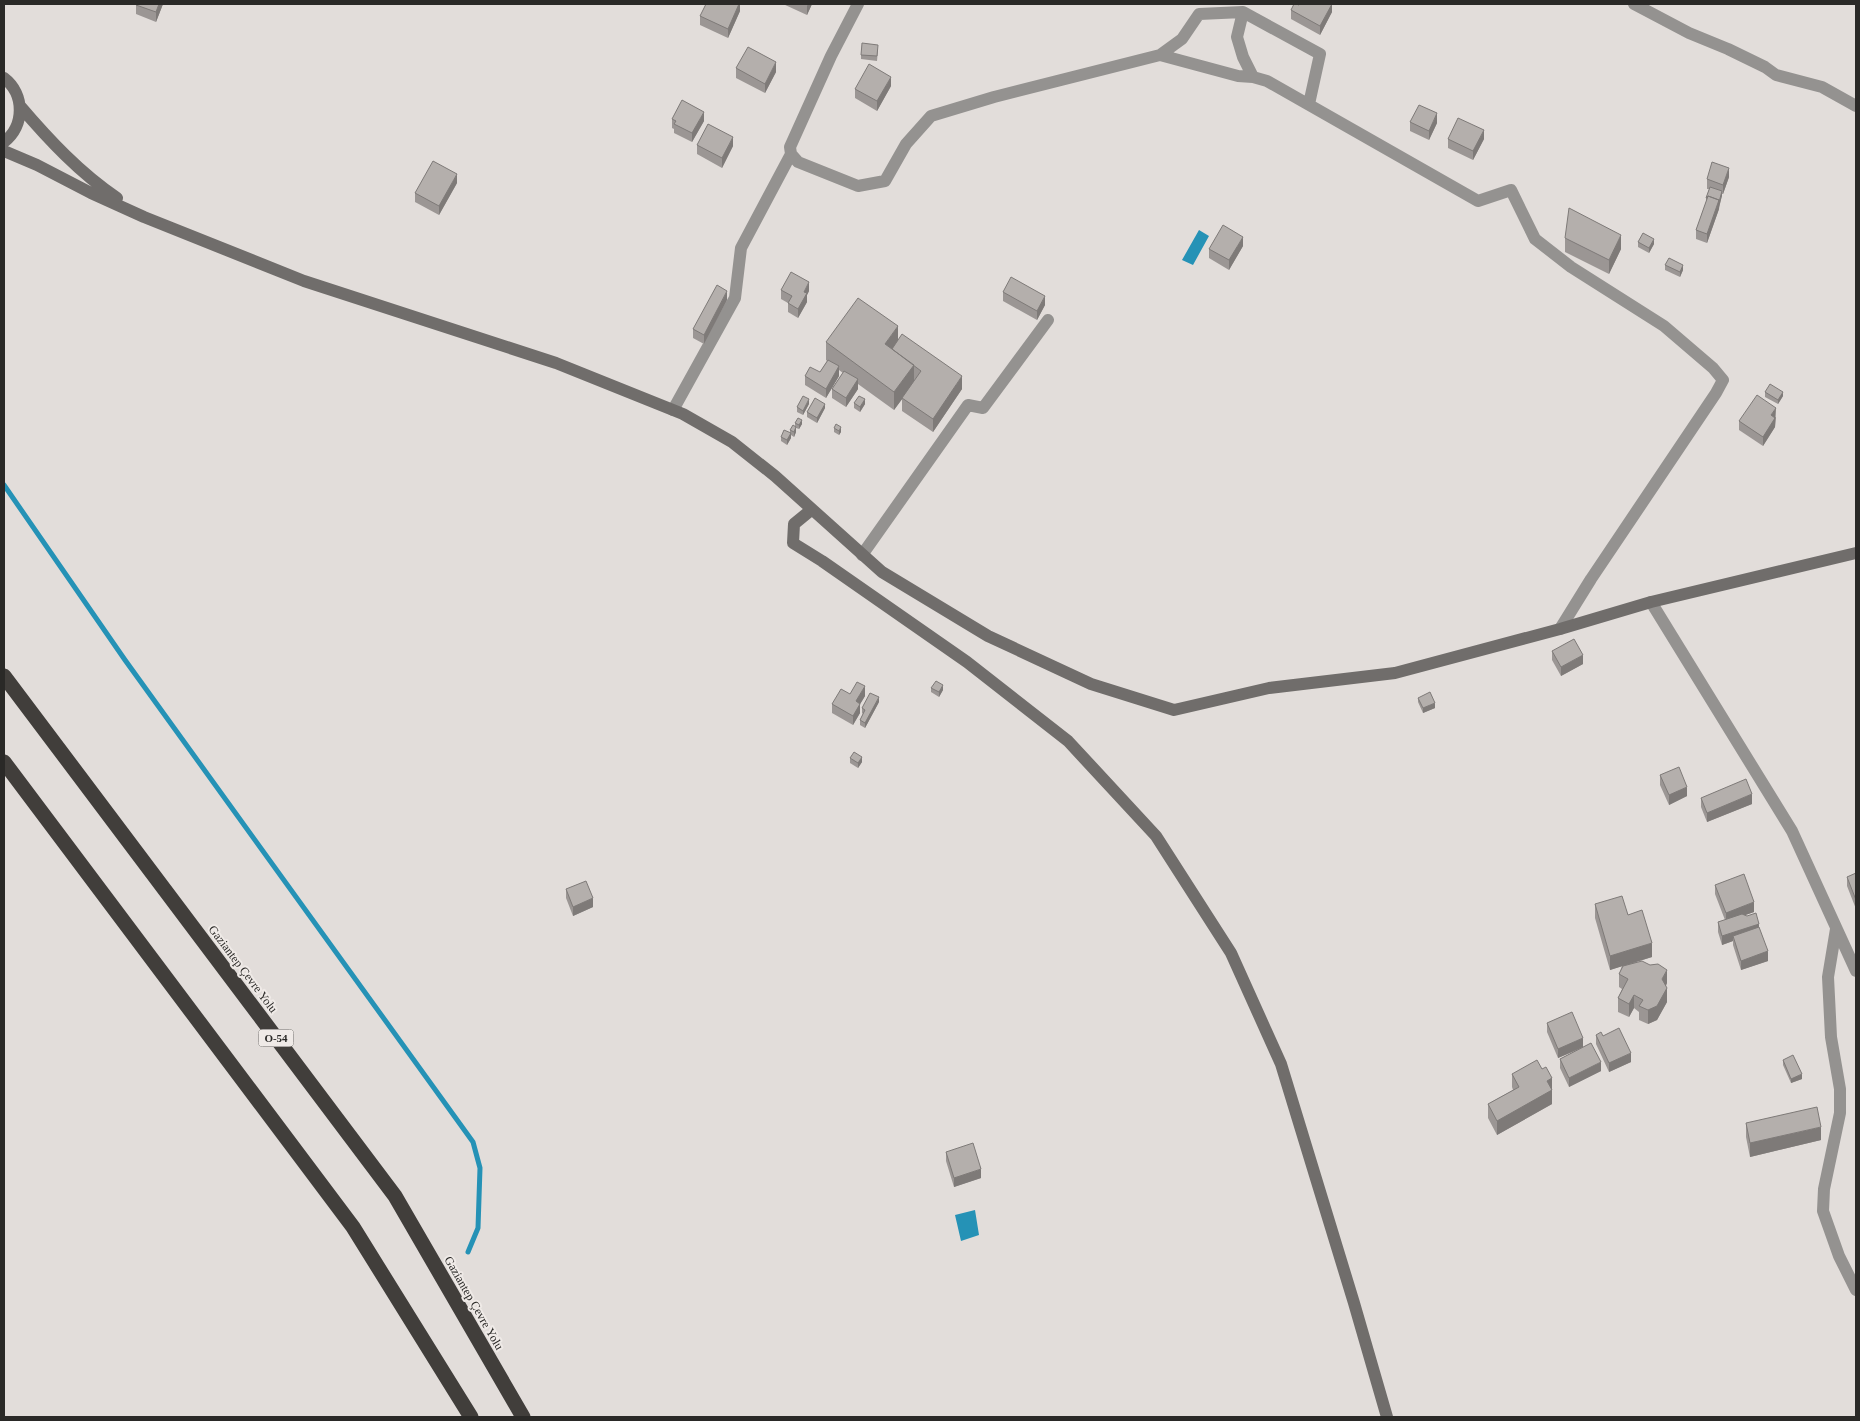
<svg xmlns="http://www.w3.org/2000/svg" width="1860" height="1421" font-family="'Times New Roman',serif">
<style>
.water{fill:#2592b6}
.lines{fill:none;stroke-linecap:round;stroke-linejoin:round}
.stream{stroke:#2592b6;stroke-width:5}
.street{stroke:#949290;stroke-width:12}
.secondary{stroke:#706d6b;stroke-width:12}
.highway{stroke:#413e3b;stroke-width:15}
.wall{fill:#9b9694}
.shaded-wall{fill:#7e7a78}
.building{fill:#b4afac;stroke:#7e7a78}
.labels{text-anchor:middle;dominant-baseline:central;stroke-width:4;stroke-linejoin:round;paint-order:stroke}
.shield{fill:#efeae7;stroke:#656361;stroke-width:1}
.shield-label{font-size:11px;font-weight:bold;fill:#2a2927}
.street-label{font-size:12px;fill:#2a2927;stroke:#efeae7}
</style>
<rect width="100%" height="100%" fill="#e2ddda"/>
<path class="water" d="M1199 230 1209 236 1193 265 1182 260Z
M975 1210 979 1235 961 1241 955 1215Z"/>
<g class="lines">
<path class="stream" d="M4 485 125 660 473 1142 480 1168 478 1228 468 1252"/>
<path class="street" d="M1634 4 1689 33 1728 49 1765 67 1776 75 1822 87 1856 106
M1243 12 1237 37 1243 57 1253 77
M1309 104 1320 54 1243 12 1199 14 1182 39 1160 55 1238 76 1253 77 1267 81 1478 201 1511 190 1535 239 1571 267 1664 326 1713 368 1723 380 1716 393 1591 579 1560 629
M791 154 798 162 858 186 885 181 906 144 931 116 994 97 1160 55
M673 410 735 298 741 248 791 154 790 147 831 56 858 4
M862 555 968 405 983 408 1048 320
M1651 602 1792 831 1856 971
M1836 929 1828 977 1831 1037 1840 1089V1113L1824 1189 1823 1211 1839 1256 1856 1290"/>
<path class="secondary" d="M4 78C25 94 25 126 4 142
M20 106C49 140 80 173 117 198
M4 151 37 165 91 193 144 217 304 281 556 363 683 414 732 442 775 476 882 572 988 636 1091 684 1174 710 1269 688 1395 673 1560 629 1651 602 1856 553
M811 510 794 524 793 543 822 561 967 662 1068 741 1156 836 1231 953 1281 1064 1354 1303 1387 1417"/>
<path class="highway" d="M4 676 395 1196 523 1417
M4 762 353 1227 471 1417"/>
</g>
<path class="wall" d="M163 4 156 22 136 14V5Z
M740 4V11L728 38 700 25V16Z
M783 4H812L807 15Z
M1332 4V12L1320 35 1291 19V10L1299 5Z
M878 49 877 61 861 59V55Z
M736 68 776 72 765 93 736 78Z
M891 86 877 111 855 98V89Z
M672 119 704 121 692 142 674 133V129L672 128Z
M1410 122 1437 123 1429 140 1410 131Z
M1448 139H1484L1473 160 1448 148Z
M697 145 733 146 722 168 697 154Z
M1729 177 1723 194H1722L1719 209 1707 243 1696 239V230L1706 202V198L1709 189H1707V179Z
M457 183 439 215 415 202V193Z
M1565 238 1621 249 1609 274 1565 252Z
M1638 242 1654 244 1649 253 1638 247Z
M1243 246 1229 270 1209 258V249Z
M1665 265 1683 270 1680 277 1665 270Z
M781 290 809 291 807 295V302L798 318 788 312V303L781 299Z
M1003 292 1045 305 1037 320 1003 301Z
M727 300 704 344 693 338V329Z
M898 340 962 389 933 432 902 411V399L894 410 858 384V389L846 407 832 398V389L843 373 839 370V376L826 398 805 385V376L820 372 827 361 826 360V342Z
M1765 392 1783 396 1778 404 1765 397Z
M854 403 865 404 860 412 854 408Z
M809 404 803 415 797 412V407Z
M825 408 817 423 807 417V412Z
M1776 417 1775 427 1763 446 1739 430V421Z
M795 423 802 424 799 429 796 428V432L794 437 791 435V438L787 445 781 441V437L790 433V430L795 426Z
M834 428 841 432 839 435 834 432Z
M1552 651 1583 664 1561 676 1552 660Z
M931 688 943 690 939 697 931 692Z
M850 694 865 696 860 704V713L853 725 832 713V704Z
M1418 698 1435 708 1423 713 1418 702Z
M879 702 865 728 860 725V720L863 714 862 713V708Z
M850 758 862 762 858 768 850 763Z
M1660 775 1687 796 1669 805 1660 785Z
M1701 798 1752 804 1707 822 1701 807Z
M1856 873V909L1847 886V877Z
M1715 885 1754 912 1745 915 1759 928 1768 961 1741 970 1733 945V941L1722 945 1718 932V922L1725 920 1715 894Z
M566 889 593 907 573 916 566 898Z
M1595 904 1628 915 1652 957 1636 962 1667 983 1666 986 1667 1002 1657 1020 1648 1024 1639 1020V1012L1634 1008 1629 1017 1618 1012V998L1622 989 1619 987V974L1622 966 1610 970 1595 918Z
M1547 1023 1583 1047 1601 1071 1569 1087 1560 1068V1059L1580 1049 1558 1058 1547 1032Z
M1596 1035 1603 1036 1631 1062 1609 1072 1596 1044Z
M1783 1060 1802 1079 1791 1083 1783 1065Z
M1542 1069 1552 1078V1104L1497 1135 1488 1118V1104L1513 1090 1512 1087V1074Z
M1746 1123 1821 1140 1750 1157 1746 1137Z
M946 1152 981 1178 954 1187 946 1161Z"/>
<path class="shaded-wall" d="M159 4H163L156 22V12Z
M739 4H740V11L728 38V29Z
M808 4H812L807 15V6Z
M1332 4V12L1320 35V26Z
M776 62V72L765 93V84Z
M891 77V86L877 111V101Z
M704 112V121L692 142V133Z
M1437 113V123L1429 140V131Z
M1484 130V139L1473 160V151Z
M733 137V146L722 168V158Z
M1729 168V177L1723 194V185Z
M457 174V183L439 215V206Z
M1722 191V196L1719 207V202Z
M1719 200V209L1707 243V234Z
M1621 235V249L1609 274V260Z
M1243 237V246L1229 270V260Z
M1654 239V244L1649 253V248Z
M1683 265V270L1680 277V272Z
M809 282V291L807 295V302L798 318V309L804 292Z
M727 291V300L704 344V335Z
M1045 296V305L1037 320V311Z
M898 326V344L892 351 885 344Z
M914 365V383L894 410V392Z
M839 366V376L826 398V389Z
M962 376V389L933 432V419Z
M858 379V389L846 407V398Z
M1783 392V396L1778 404V400Z
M809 399V404L803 415V411Z
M865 399V404L860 412V407Z
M825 404V408L817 423V418Z
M1776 408 1775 427 1763 446V437L1771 415Z
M802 420V424L799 429V425Z
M796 427V432L794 437V432Z
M841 427V432L839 435V431Z
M791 433V438L787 445V440Z
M1583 655V664L1561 676V667Z
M943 685V690L939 697V692Z
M865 686V696L856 711V701Z
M879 697V702L865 728V723Z
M1435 703V708L1423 713V708Z
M860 704V713L853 725V716Z
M862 757V762L858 768V763Z
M1687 787V796L1669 805V795Z
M1752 794V804L1707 822V813Z
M593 898V907L573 916V907Z
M1754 902V912L1726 922V913Z
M1759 924V933L1733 936V941L1722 945V936Z
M1652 943V957L1610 970V956Z
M1768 951V961L1741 970V961Z
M1667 970V983L1662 993V979Z
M1667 988V1002L1657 1020 1648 1024V1010Z
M1634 995V1008L1629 1017V1004Z
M1583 1038V1047L1558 1058V1049Z
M1631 1053V1062L1609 1072V1063Z
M1601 1062V1071L1569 1087V1078Z
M1802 1074V1079L1791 1083V1079Z
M1552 1078V1104L1497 1135V1121L1547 1081Z
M1821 1127V1140L1750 1157V1143Z
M981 1169V1178L954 1187V1178Z"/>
<path class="building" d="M137 4H159L156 12 136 5Z
M706 4H739L728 29 700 16Z
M1294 4H1296L1299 5 1300 4H1332L1320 26 1291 10Z
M862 43 878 45 877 56 861 55Z
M748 47 776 62 765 84 736 68Z
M869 64 891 77 877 101 855 89Z
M682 100 704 112 692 133 674 124 676 121 672 119Z
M1419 105 1437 113 1429 131 1410 122Z
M1458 118 1484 130 1473 151 1448 139Z
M708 124 733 137 722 158 697 145Z
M433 161 457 174 439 206 415 193Z
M1712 162 1729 168 1723 185 1707 179Z
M1710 187 1722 191 1719 202V200L1708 196 1707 198H1706Z
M1708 196 1719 200 1707 234 1696 230Z
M1569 208 1621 235 1609 260 1565 238Z
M1223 225 1243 237 1229 260 1209 249Z
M1643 233 1654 239 1649 248 1638 242Z
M1669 258 1683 265 1680 272 1665 265Z
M791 272 809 282 804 292 807 293 798 309 788 303 792 296 781 290Z
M1011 277 1045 296 1037 311 1003 292Z
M717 285 727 291 704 335 693 329Z
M858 298 898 326 885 344 914 365 894 392 826 342Z
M902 334 962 376 933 419 902 398 921 371 892 349Z
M828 360 839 366 826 389 805 376 810 367 820 372Z
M844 371 858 379 846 398 832 389Z
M1770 384 1783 392 1778 400 1765 392Z
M1757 395 1776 408 1771 415 1775 418 1763 437 1739 421Z
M803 396 809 399 803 411 797 407Z
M859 396 865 399 860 407 854 403Z
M815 398 825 404 817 418 807 412Z
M798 418 802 420 799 425 795 423Z
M836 424 841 427 839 431 834 428Z
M793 425 796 427 794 432 790 430Z
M784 430 791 433 787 440 781 437Z
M1574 639 1583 655 1561 667 1552 651Z
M936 681 943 685 939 692 931 688Z
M857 682 865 686 856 701 860 704 853 716 832 704 841 689 850 694Z
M1430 692 1435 703 1423 708 1418 698Z
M870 693 879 697 865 723 860 720 865 710 862 708Z
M854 752 862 757 858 763 850 758Z
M1679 767 1687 787 1669 795 1660 775Z
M1746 779 1752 794 1707 813 1701 798Z
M1856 873V900L1847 877Z
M1744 874 1754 902 1726 913 1715 885Z
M586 881 593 898 573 907 566 889Z
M1622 896 1628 915 1642 910 1652 943 1610 956 1595 904Z
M1756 913 1759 924 1722 936 1718 922 1742 914 1747 916Z
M1759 927 1768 951 1741 961 1733 936Z
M1642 961 1650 965 1658 964 1667 970 1662 979 1667 988 1657 1006 1648 1010 1639 1006 1643 1000 1634 995 1629 1004 1618 998 1628 979 1619 974 1623 966Z
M1572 1012 1583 1038 1558 1049 1547 1023Z
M1619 1028 1631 1053 1609 1063 1596 1035 1601 1032 1603 1036Z
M1591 1043 1601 1062 1569 1078 1560 1059Z
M1793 1055 1802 1074 1791 1079 1783 1060Z
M1537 1060 1542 1069 1546 1067 1552 1078 1547 1081 1552 1090 1497 1121 1488 1104 1519 1087 1512 1074Z
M1817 1107 1821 1127 1750 1143 1746 1123Z
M973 1143 981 1169 954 1178 946 1152Z"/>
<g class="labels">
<rect class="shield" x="258.5" y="1029.5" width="35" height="17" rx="4"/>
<g class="shield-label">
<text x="276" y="1038">O-54</text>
</g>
<g class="street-label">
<text transform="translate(243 969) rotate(53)">Gaziantep Çevre Yolu</text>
<text transform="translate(474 1303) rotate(60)">Gaziantep Çevre Yolu</text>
</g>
</g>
<rect width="1860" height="1421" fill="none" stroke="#2a2927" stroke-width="10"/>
</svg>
